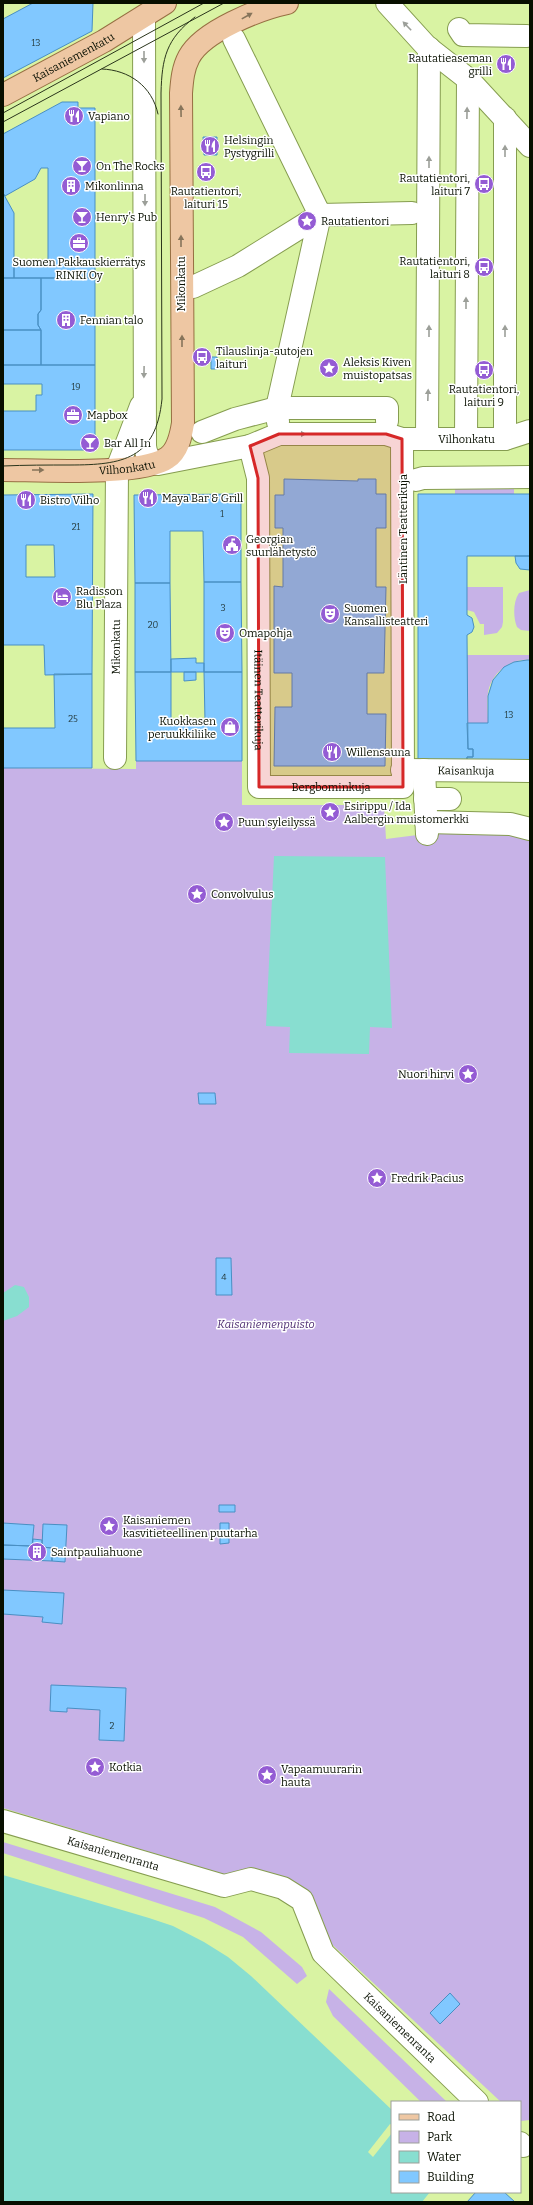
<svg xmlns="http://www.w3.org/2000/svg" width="533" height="2205" font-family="Bitter,serif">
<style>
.green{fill:#c7b2e7}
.water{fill:#88ded0}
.pier{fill:#d9f3a3}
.building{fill:#81c8ff;stroke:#498fc3;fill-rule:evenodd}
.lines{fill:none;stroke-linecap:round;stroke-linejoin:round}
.minor-casing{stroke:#869d50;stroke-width:24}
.major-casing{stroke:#966f42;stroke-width:24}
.minor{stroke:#fff;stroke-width:22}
.major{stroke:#eec7a3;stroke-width:22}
.tram{stroke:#2a351b;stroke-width:1}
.oneway{fill:#86745a}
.oneway2{fill:#9c9f99}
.marked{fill:#d62828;fill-opacity:0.2;stroke:#d62828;stroke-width:3;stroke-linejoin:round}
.labels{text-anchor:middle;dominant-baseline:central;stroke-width:3;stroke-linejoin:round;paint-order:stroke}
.number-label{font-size:9px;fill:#263d40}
.street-label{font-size:11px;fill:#080f00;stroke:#fff}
.poi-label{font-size:11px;fill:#080f00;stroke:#fff;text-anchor:start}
.park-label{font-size:11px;font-style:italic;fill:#4f2e73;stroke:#fff}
</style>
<rect width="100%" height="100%" fill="#d9f3a3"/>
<path class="green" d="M455 481H514V494H455Z
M467 587H503V622L502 627 497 633 484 635V624H480L474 612 467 610Z
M530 590V631L521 630 517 627C513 617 513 602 519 593Z
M467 655H530V660C512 658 494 671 489 688 486 699 488 712 488 723H467Z
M136 761H242V805H384L386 839 449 831 530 836V2120L521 2121 520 2102H501L293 1908C271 1892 249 1882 223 1874L3 1808V768L130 769H136Z
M3 1842 215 1907 261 1932 302 1967 307 1976 297 1984 243 1937 204 1918 3 1853Z
M329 1989 447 2102H421L333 2016 326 2002Z"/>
<path class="water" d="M274 856 385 857 392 1028 370 1027 369 1054 289 1053 290 1027 266 1026Z
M15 1285 24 1287 29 1297V1307L17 1316 3 1321V1293Z
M3 1875 149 1918 173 1926 204 1942 228 1957 251 1976 392 2110V2192H430L422 2202H3Z"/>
<path class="pier" d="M390 2124 392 2125V2133L373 2157 368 2152Z"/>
<path class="building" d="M33 3H93L92 31 3 78V19Z
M62 102H78V108H95V278H14V264H48V168H41L35 179 5 196 3 193V134Z
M203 137H217V155H204Z
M3 193 14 213V278H3Z
M3 278H41V310L38 314V325L41 330H3Z
M41 278H95V365H41V330L38 325V314L41 310Z
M3 330H41V365H3Z
M211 357H217V369H211Z
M3 365H95V450H3V411H36V395H42V384H3Z
M284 479 358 481V479H376V494H386V528H376V587H386L384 673H367V714H386L385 766H274L275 707H292V673H274V586L283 587V528H275V495H284Z
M93 494 92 674 45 675 44 645H3V495ZM26 545H54L55 577H26Z
M241 494V582H204L203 531H170V583H135L134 495Z
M418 494H530V556H467V615L472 618 474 627 472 632 467 635 468 749H473V757H467V760H418Z
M515 556H530V570L520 569 516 563Z
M204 582H241L242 672H204Z
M135 583H170L171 672H135Z
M196 658V663H204V672H171V659Z
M527 660H530V760H467V757H473V749H468L467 723H488V696L493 680 504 667 514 662Z
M135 672H171V721H205L204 672H242V761H136Z
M184 672H196V680L184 681Z
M54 674H92V768H3V728H55Z
M198 1093H215L216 1104H199Z
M216 1258H231L232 1295H216Z
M219 1505H235V1512H219Z
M3 1523 34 1525 32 1546 3 1545Z
M220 1523H229V1543L220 1544Z
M43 1524 67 1525 65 1562 52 1561V1548L42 1547Z
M33 1539 42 1540 41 1557H32Z
M3 1545 32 1546V1557H41L42 1547 52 1548V1561L3 1559Z
M3 1590 64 1593 62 1624 42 1622 43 1617 3 1614Z
M51 1685 126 1688 124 1741 99 1740 100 1710 67 1708V1712L50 1711Z
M450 1993 460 2004 440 2024 430 2013Z
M476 2192H504L515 2202H467Z"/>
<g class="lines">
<g class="minor-casing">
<g id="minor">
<path d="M387 3 427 47 468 79 530 146"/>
<path id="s1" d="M144 18 145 446C146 455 149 460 158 464L250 446 279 434H386L402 439H505L530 431"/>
<path d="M459 29 463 35 527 36"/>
<path d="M234 39 320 215 412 213"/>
<path d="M505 118V439"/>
<path d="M193 287 238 266 320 215 277 408 278 422"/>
<path d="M202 432 235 419 277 408H387V421"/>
<path d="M427 439 429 48"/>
<path d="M466 439 468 79"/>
<path id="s2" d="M250 446 258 478 259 787H403L402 439"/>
<path d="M416 480 423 478 530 477"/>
<path id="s3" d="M115 758 117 469 141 406"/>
<path id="s4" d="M402 770 530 771"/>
<path d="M424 770 427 834"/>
<path d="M425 799H450"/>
<path d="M426 822 510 824 530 829"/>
<path id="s5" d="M3 1821 224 1886 251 1879 283 1888 302 1900 323 1953 477 2102"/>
<path d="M520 2143 523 2146"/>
</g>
</g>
<g class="major-casing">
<g id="major">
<path id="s6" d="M3 95 104 41 165 3"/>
<path id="s7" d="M3 470C37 470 142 476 167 458 178 451 181 436 183 423L181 93C182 80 183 68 189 57 203 31 259 9 287 3"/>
</g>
</g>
<use href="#minor" class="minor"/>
<use href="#major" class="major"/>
<path class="tram" d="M102 69C129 70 152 86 158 114
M3 113 204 3
M3 122 224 3
M3 466C25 465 48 465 70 465 123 465 156 459 162 399L161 93C162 58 166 39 195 17"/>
</g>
<defs><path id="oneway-solid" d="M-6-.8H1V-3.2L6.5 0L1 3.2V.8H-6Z"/></defs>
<g class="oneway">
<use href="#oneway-solid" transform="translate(247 16) rotate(-29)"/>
<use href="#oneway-solid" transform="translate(181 111) rotate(-91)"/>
<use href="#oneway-solid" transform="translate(181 241) rotate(-90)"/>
<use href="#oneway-solid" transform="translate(182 341) rotate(-90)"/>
<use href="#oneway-solid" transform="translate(38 470)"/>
</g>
<g class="oneway2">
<use href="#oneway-solid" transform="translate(407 26) rotate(-134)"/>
<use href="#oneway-solid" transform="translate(144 57) rotate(90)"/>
<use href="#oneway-solid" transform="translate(467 113) rotate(-89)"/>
<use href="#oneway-solid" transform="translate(505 151) rotate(-90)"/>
<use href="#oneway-solid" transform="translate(429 162) rotate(-90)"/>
<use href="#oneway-solid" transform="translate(145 200) rotate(90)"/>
<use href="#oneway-solid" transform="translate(466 303) rotate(-90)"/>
<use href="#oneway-solid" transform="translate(429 331) rotate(-90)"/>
<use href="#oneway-solid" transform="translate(505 331) rotate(-90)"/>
<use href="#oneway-solid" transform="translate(144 372) rotate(91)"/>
<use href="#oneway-solid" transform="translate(428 395) rotate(-88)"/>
<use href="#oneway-solid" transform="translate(300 434)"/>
</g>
<path class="marked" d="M279 434H386L402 439 403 787H259L258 478 250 446Z"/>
<defs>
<g id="restaurant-disc" transform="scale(1)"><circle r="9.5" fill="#945cd4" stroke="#fff"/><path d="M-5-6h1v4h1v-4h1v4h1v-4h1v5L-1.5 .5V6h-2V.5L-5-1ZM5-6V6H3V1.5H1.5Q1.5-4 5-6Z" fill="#fff"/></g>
<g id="bar-disc" transform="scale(1)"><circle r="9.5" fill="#945cd4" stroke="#fff"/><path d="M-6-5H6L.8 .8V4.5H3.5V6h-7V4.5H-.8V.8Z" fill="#fff"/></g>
<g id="bus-disc" transform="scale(1)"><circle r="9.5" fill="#945cd4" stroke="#fff"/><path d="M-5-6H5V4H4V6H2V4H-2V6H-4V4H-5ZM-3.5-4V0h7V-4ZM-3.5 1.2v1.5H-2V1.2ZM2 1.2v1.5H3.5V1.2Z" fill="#fff"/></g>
<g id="building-disc" transform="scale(1)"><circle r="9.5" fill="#945cd4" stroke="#fff"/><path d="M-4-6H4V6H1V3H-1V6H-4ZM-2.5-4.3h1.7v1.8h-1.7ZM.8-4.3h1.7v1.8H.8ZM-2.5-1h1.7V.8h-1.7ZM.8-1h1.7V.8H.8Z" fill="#fff"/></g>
<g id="sight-disc" transform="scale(1)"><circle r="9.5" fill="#945cd4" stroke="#fff"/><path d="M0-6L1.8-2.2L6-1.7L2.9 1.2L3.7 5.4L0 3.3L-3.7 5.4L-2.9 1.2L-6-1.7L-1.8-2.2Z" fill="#fff"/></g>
<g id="office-disc" transform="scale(1)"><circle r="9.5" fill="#945cd4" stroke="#fff"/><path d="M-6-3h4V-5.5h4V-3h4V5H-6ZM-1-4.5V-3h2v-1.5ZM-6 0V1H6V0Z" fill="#fff"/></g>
<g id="civic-disc" transform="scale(1)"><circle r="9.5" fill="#945cd4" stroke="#fff"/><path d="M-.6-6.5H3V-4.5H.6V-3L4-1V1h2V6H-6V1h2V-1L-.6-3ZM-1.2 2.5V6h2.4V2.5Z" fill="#fff"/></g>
<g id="hotel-disc" transform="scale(1)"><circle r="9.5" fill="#945cd4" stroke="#fff"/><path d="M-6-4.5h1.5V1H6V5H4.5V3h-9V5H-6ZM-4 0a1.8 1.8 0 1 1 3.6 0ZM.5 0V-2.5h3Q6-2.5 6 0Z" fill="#fff"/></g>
<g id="theatre-disc" transform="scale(1)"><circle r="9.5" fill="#945cd4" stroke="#fff"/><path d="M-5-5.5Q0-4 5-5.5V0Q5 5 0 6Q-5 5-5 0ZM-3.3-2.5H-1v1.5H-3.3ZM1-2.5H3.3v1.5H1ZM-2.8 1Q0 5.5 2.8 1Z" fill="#fff"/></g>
<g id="shop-disc" transform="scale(1)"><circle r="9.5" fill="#945cd4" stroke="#fff"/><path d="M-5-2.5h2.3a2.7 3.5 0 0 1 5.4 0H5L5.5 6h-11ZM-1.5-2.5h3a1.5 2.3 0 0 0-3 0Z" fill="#fff"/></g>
</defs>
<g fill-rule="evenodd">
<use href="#restaurant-disc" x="506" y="64"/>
<use href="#restaurant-disc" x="74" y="116"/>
<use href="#restaurant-disc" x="210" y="146"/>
<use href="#bar-disc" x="82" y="166"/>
<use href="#bus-disc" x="206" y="172"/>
<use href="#bus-disc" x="484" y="184"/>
<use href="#building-disc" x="71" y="186"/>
<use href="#bar-disc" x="82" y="217"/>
<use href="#sight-disc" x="307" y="221"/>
<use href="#office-disc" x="79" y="243"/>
<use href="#bus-disc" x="484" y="267"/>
<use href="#building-disc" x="66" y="320"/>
<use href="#bus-disc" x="202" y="357"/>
<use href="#sight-disc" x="329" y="368"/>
<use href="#bus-disc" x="484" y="370"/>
<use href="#office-disc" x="73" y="415"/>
<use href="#bar-disc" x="90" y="443"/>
<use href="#restaurant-disc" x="148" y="498"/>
<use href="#restaurant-disc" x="26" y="500"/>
<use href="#civic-disc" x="232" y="545"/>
<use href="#hotel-disc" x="62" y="597"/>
<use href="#theatre-disc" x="330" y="614"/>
<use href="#theatre-disc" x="225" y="633"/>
<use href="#shop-disc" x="230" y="727"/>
<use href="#restaurant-disc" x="332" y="752"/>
<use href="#sight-disc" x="330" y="812"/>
<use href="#sight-disc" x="224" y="822"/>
<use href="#sight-disc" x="197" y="894"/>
<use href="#sight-disc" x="468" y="1074"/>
<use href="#sight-disc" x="377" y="1178"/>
<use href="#sight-disc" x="109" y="1526"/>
<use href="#building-disc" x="37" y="1552"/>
<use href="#sight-disc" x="95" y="1767"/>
<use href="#sight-disc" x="267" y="1775"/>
</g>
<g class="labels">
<g class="number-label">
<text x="36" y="43">13</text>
<text x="76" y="387">19</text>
<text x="222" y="514">1</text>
<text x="76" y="527">21</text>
<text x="223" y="608">3</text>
<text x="153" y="625">20</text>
<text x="509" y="715">13</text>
<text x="73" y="719">25</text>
<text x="224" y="1277">4</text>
<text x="112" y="1726">2</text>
</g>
<g class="street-label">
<text stroke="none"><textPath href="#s6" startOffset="80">Kaisaniemenkatu</textPath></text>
<text transform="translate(181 284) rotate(-90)">Mikonkatu</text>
<text stroke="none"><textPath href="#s1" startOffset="765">Vilhonkatu</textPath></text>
<text stroke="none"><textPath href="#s7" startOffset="124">Vilhonkatu</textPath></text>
<text transform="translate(403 529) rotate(-90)">Läntinen Teatterikuja</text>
<text stroke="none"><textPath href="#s3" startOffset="111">Mikonkatu</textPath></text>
<text stroke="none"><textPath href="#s2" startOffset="255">Itäinen Teatterikuja</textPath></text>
<text stroke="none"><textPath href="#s4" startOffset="64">Kaisankuja</textPath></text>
<text stroke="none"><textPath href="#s2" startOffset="414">Bergbominkuja</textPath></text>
<text stroke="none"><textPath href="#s5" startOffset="115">Kaisaniemenranta</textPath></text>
<text stroke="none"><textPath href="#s5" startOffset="478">Kaisaniemenranta</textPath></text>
</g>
<g class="poi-label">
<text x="492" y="58" text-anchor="end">Rautatieaseman<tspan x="492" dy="13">grilli</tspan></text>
<text x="88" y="116">Vapiano</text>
<text x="224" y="140">Helsingin<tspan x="224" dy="13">Pystygrilli</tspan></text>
<text x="96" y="166">On The Rocks</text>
<text x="470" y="178" text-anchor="end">Rautatientori,<tspan x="470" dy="13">laituri 7</tspan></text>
<text x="85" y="186">Mikonlinna</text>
<text x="206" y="191" text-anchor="middle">Rautatientori,<tspan x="206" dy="13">laituri 15</tspan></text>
<text x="96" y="217">Henry’s Pub</text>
<text x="321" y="221">Rautatientori</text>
<text x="470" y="261" text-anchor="end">Rautatientori,<tspan x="470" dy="13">laituri 8</tspan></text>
<text x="79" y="262" text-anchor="middle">Suomen Pakkauskierrätys<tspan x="79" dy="13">RINKI Oy</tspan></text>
<text x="80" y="320">Fennian talo</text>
<text x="216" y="351">Tilauslinja-autojen<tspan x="216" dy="13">laituri</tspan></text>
<text x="343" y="362">Aleksis Kiven<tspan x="343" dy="13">muistopatsas</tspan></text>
<text x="484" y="389" text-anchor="middle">Rautatientori,<tspan x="484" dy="13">laituri 9</tspan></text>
<text x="87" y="415">Mapbox</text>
<text x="104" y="443">Bar All In</text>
<text x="162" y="498">Maya Bar &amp; Grill</text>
<text x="40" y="500">Bistro Vilho</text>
<text x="246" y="539">Georgian<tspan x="246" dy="13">suurlähetystö</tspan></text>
<text x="76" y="591">Radisson<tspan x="76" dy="13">Blu Plaza</tspan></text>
<text x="344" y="608">Suomen<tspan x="344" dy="13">Kansallisteatteri</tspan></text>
<text x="239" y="633">Omapohja</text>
<text x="216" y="721" text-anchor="end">Kuokkasen<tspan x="216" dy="13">peruukkiliike</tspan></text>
<text x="346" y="752">Willensauna</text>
<text x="344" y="806">Esirippu / Ida<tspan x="344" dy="13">Aalbergin muistomerkki</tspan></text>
<text x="238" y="822">Puun syleilyssä</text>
<text x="211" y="894">Convolvulus</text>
<text x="454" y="1074" text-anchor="end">Nuori hirvi</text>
<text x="391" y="1178">Fredrik Pacius</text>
<text x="123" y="1520">Kaisaniemen<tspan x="123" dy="13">kasvitieteellinen puutarha</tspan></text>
<text x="51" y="1552">Saintpauliahuone</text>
<text x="109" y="1767">Kotkia</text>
<text x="281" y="1769">Vapaamuurarin<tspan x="281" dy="13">hauta</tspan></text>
</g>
<g class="park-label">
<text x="266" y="1324">Kaisaniemenpuisto</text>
</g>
</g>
<rect width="533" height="2205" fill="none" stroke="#080f00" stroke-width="8"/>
<rect x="391" y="2101" width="130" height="92" fill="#ffffff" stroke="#9c9f99"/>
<rect x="399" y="2114" width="20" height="6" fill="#eec7a3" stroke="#9c9f99"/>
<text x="427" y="2121" font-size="12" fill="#080f00">Road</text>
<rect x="399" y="2131" width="20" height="12" fill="#c7b2e7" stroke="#9c9f99"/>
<text x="427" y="2141" font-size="12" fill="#080f00">Park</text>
<rect x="399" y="2151" width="20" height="12" fill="#88ded0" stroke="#9c9f99"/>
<text x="427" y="2161" font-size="12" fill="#080f00">Water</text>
<rect x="399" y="2171" width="20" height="12" fill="#81c8ff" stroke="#9c9f99"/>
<text x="427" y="2181" font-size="12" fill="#080f00">Building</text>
</svg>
